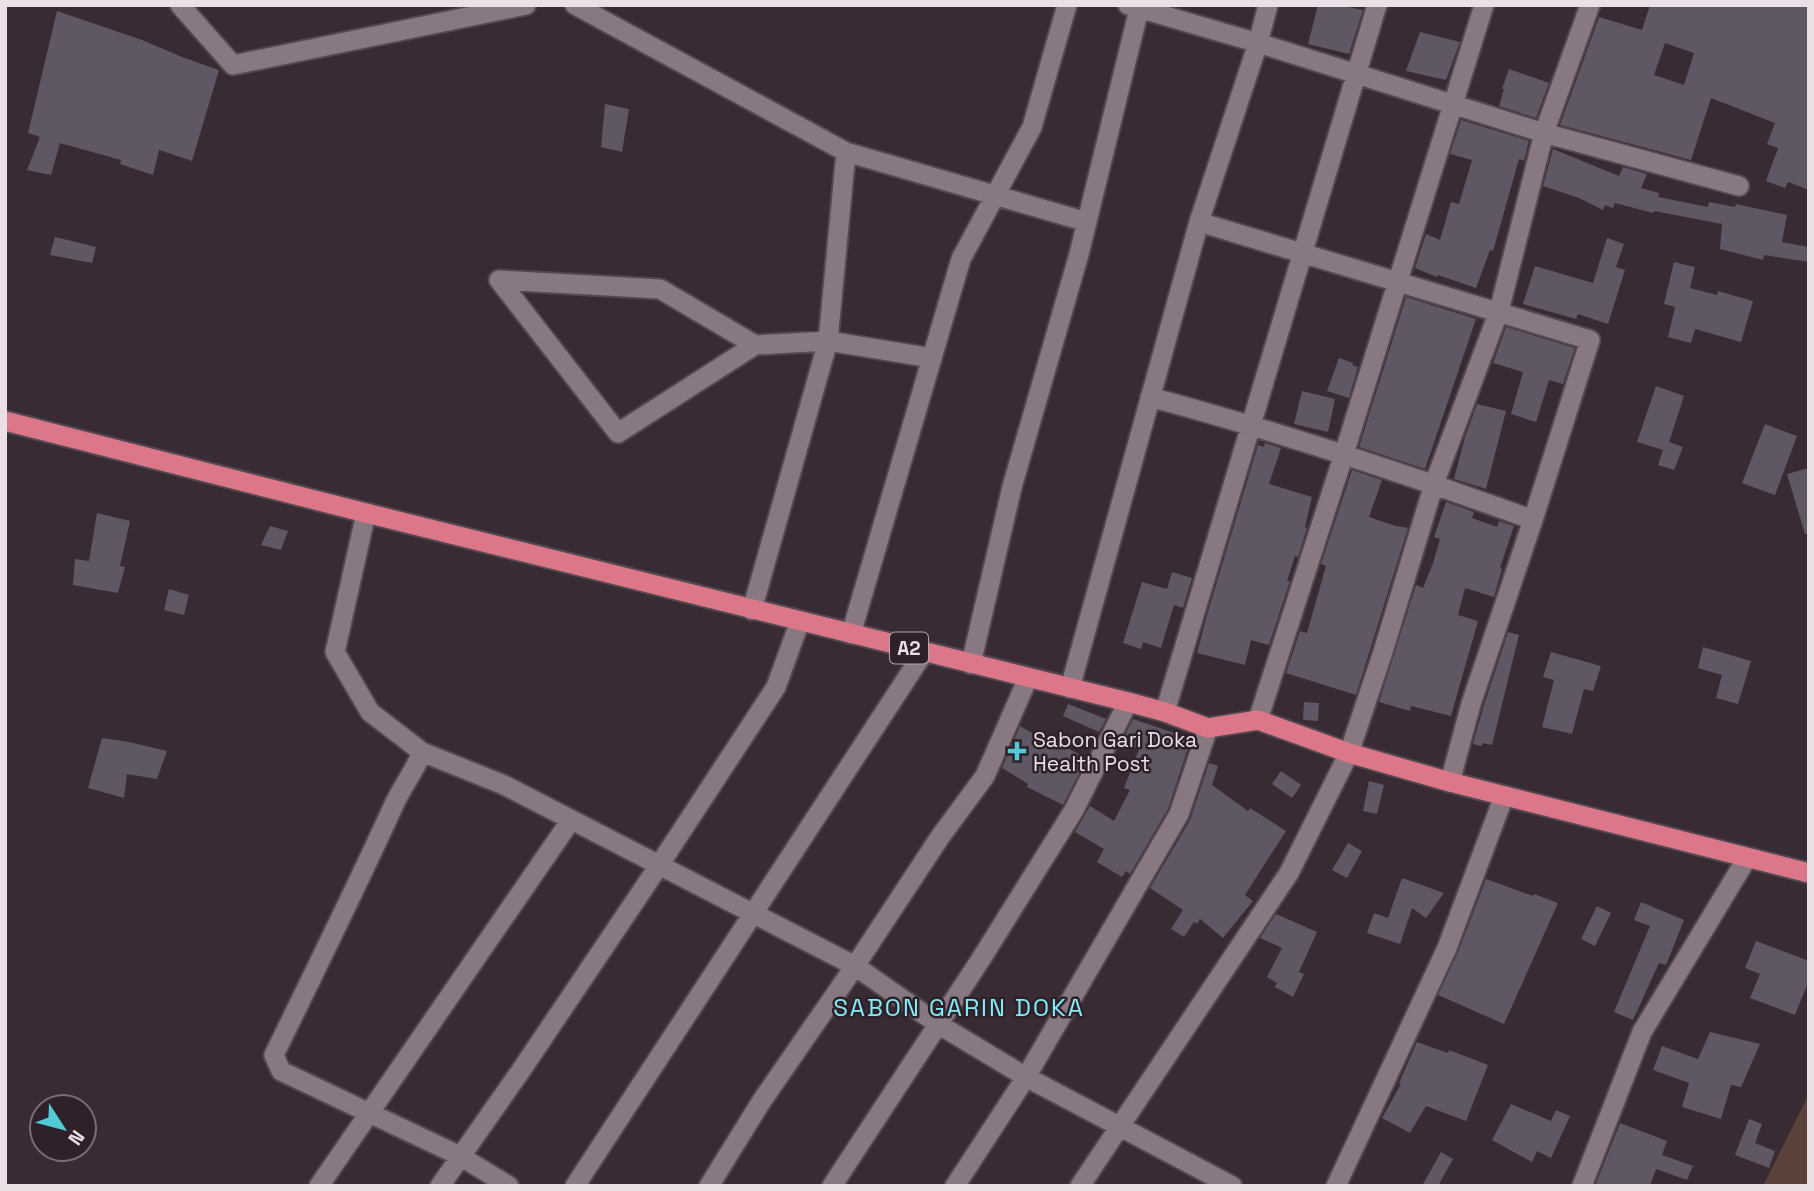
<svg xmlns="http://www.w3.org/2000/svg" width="1814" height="1191" font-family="'Space Grotesk',sans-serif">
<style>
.green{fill:#5b433c}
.building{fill:#605765;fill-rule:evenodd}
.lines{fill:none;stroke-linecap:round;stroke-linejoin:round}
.minor-casing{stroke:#544850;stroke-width:23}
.trunk-casing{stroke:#544850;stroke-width:23}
.minor{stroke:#887881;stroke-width:19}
.trunk{stroke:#dc778a;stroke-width:19}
.poi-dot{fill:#52cbd7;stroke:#2e2129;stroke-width:2.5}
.labels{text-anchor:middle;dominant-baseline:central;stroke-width:5;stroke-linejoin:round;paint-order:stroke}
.shield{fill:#2e2129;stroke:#b2a7ad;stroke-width:2}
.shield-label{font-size:19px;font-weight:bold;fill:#eae0e6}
.poi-label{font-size:21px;fill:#eae0e6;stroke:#2e2129;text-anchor:start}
.quarter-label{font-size:24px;letter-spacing:2px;fill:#82ecf7;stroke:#2e2129}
</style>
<rect width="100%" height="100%" fill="#392b33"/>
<path class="green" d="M1809 1094V1186H1763Z"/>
<path class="building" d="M1318 5H1338L1363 10 1349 54 1308 44Z
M1650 5H1809V190L1788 182 1785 188 1766 181 1778 148 1767 144 1775 123 1711 98 1691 160 1560 125 1599 17 1642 30ZM1665 43 1694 53 1684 85 1654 75Z
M57 11 142 40 182 57 219 70 192 161 159 150 153 175 120 164 121 160 60 143 51 175 27 170 40 137 28 133Z
M1420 32 1460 42 1446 80 1406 71Z
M1509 69 1549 83 1536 118 1499 106 1504 89H1502Z
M605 104 629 109 622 152 601 147Z
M1461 120 1529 141 1524 161 1519 159 1493 251 1490 250 1476 288 1438 275 1437 277 1415 268 1426 234 1440 240 1451 202 1459 204 1472 160 1450 154Z
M1553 149 1619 176 1623 167 1647 174 1641 188 1659 193 1658 197 1708 207 1709 202 1735 207 1736 204 1787 215 1782 242 1809 247V262L1764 255 1763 260 1720 249 1722 224 1654 211 1653 213 1615 203 1613 208 1605 205 1603 210 1579 198 1543 186Z
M55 237 96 247 92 263 50 255Z
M1607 238 1624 244 1616 267 1625 270 1608 324 1578 314 1576 319 1523 304 1535 266 1593 283Z
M1674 262 1695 267 1690 288 1717 295 1718 291 1753 301 1741 342 1695 329 1691 343 1668 337 1675 307 1664 304Z
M1406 297 1476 319 1425 469 1359 447Z
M1506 327 1575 348 1563 384 1549 380 1536 422 1511 414 1523 372 1493 363Z
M1339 358 1353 363 1352 365 1358 367 1349 398 1327 391Z
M1656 386 1684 396 1669 442 1683 447 1674 470 1658 465 1663 450 1637 442Z
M1302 391 1335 399 1328 432 1294 424Z
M1477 404 1506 411 1486 489 1454 479 1465 437Z
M1765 424 1797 436 1775 495 1742 483Z
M1265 443 1281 448 1269 484 1312 497 1305 527 1307 528 1298 557 1295 556 1287 581H1290L1269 645 1251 640 1245 665 1197 653 1207 615 1258 445 1264 447Z
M1809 468V534H1805L1787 474Z
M1352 470 1382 480 1369 517 1396 526 1408 528 1356 695 1286 673 1300 631 1307 633 1326 566 1321 564Z
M1446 502 1474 512 1472 518 1497 527 1499 521 1514 526 1500 568 1502 569 1494 597 1465 588 1458 615 1478 621 1451 716 1411 706 1410 711 1379 702 1416 585 1423 588 1433 563 1440 539 1434 537Z
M97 513 130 521 120 566 125 567 118 593 73 585 75 559 89 561Z
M270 526 288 531 281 550 261 545Z
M1172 572 1192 578 1183 608 1174 605 1161 648 1143 642 1141 649 1123 643 1142 582 1167 589Z
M169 589 189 595 184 615 164 610Z
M1508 632 1519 635 1492 745 1482 743V746L1473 744 1483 708Z
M1703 647 1751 661 1738 704 1716 698 1722 675 1698 668Z
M1551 652 1601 666 1593 691 1584 689 1572 734 1542 727 1554 680 1543 677Z
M1304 702 1319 703 1318 721 1303 720Z
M1068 704 1106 719 1099 732 1063 716Z
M1133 719 1189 738 1187 744 1189 745 1168 809 1130 874 1126 871 1122 877 1097 862 1104 849 1075 832 1090 806 1114 821 1130 790 1124 788 1139 749 1121 743Z
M1020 726 1049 743 1051 740 1087 758 1063 805 1027 787 1028 784 1002 768Z
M102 738 129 742 167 751 157 779 127 774 124 798 88 788Z
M1209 763 1218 766 1212 785 1248 811 1250 808 1286 831 1245 895 1253 901 1223 938 1200 919 1197 924 1194 922 1184 937 1171 929 1183 910 1150 888 1190 820Z
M1281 771 1301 785 1292 798 1272 784Z
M1369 781 1384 785 1377 814 1363 811Z
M1348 843 1362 851 1347 878 1332 870Z
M1402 878 1444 893 1426 918 1412 908 1400 944 1367 933 1374 913 1388 918Z
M1486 879 1533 896 1534 894 1558 903 1504 1024 1438 995 1458 952Z
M1641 902 1684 920 1666 965 1659 963 1633 1020 1614 1012 1650 926 1634 920Z
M1597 906 1611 913 1595 946 1581 939Z
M1276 914 1317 932 1299 972 1304 974 1293 997 1275 987 1277 983 1267 977 1282 948 1260 938Z
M1756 941 1809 961V980L1795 1015 1750 998 1760 974 1745 968Z
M1710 1032 1760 1044 1741 1087 1731 1085 1721 1119 1682 1107 1689 1083 1653 1070 1662 1046 1698 1059Z
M1417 1042 1448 1053 1449 1050 1488 1065 1466 1121 1426 1106 1410 1133 1382 1118 1401 1084 1399 1083Z
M1511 1104 1551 1121 1556 1110 1570 1116 1551 1158 1537 1151 1532 1162 1492 1140Z
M1749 1119 1762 1124 1755 1143 1775 1151 1769 1168 1735 1155Z
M1620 1123 1667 1141 1662 1155 1693 1166 1687 1180 1656 1169 1650 1186H1595Z
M1441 1152 1453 1159 1438 1186H1422Z"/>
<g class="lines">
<g class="minor-casing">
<path id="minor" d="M180 5 233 65 526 5
M575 5 846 152 1087 222
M1128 5 1258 43 1544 133 1739 186
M1199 222 1590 340 1533 520 1471 704 1450 782
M755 345 660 289 499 280 618 433 755 345 828 341 932 358
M1150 397C1280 432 1407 474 1533 520
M366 513 335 652 370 712 422 752 504 785 855 966 938 1024 1026 1077 1232 1186
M752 610 828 341 846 152
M851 634 961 259 1032 127 1067 5
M971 664 1012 487 1079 254 1140 5
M1070 688 1199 222 1258 43 1268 5
M1165 712 1377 5
M1258 720 1344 454 1484 5
M422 752C414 773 400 789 392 809 354 892 314 973 274 1055L281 1071 460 1156 509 1186
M319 1186 571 820
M440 1186 522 1069 656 870 776 687 800 621
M575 1186 924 652
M709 1186 761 1102 855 966 940 837 985 776 1028 678
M832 1186 981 959 1074 810 1128 702
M955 1186 1026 1077 1179 814 1208 728
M1080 1186 1289 873 1349 753 1382 655 1434 484 1499 311 1544 133 1590 5
M1336 1186 1447 948 1504 796
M1582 1186 1642 1032 1747 858"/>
</g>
<g class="trunk-casing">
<path id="trunk" d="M5 421 366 513 1128 702 1165 712 1208 728 1258 720 1349 753 1450 782 1809 873"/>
</g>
<use href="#minor" class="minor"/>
<use href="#trunk" class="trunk"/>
</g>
<path class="poi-dot" d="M1013.5 740.5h7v7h7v7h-7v7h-7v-7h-7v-7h7z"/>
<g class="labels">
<rect class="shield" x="890" y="632.5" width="38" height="31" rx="5"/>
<g class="shield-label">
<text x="909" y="648">A2</text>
</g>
<g class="poi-label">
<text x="1033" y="739">Sabon Gari Doka<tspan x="1033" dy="24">Health Post</tspan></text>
</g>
<g class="quarter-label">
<text x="959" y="1007">SABON GARIN DOKA</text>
</g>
</g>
<rect width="1814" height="1191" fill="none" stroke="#eae0e6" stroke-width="14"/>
<g transform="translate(63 1128) rotate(126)"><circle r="33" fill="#2e2129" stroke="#796d75" stroke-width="2"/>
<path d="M0-5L12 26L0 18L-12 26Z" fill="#52cbd7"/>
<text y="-10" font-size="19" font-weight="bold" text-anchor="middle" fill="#eae0e6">N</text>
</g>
</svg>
